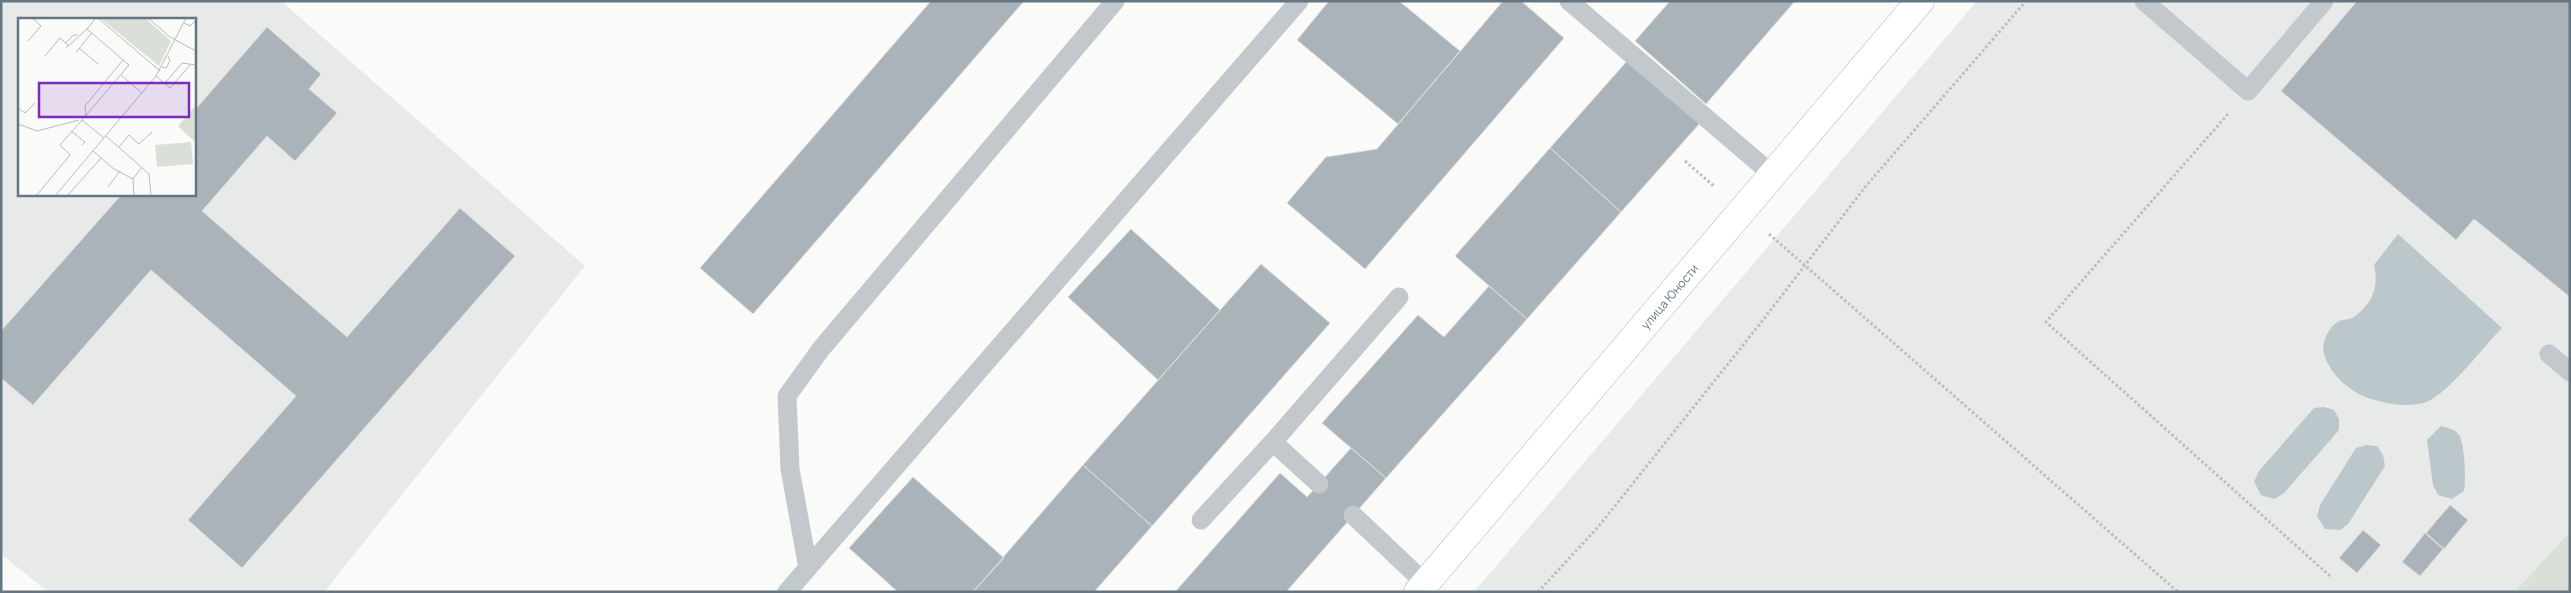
<svg xmlns="http://www.w3.org/2000/svg" width="2571" height="593" font-family="Manrope,sans-serif">
<style>
.built{fill:#e8e9e9;fill-rule:evenodd}
.green{fill:#dadfd7}
.water{fill:#bbc7cb}
.building{fill:#aab3b9;stroke:#dcdcda}
.lines{fill:none;stroke-linecap:round;stroke-linejoin:round}
.secondary-casing{stroke:#b3babf;stroke-width:29}
.path{stroke:#bbbfc2;stroke-width:3;stroke-dasharray:2.5 2.5;stroke-linecap:butt}
.lane{stroke:#c3c8cc;stroke-width:19}
.secondary{stroke:#fff;stroke-width:28}
.labels{text-anchor:middle;dominant-baseline:central;stroke-width:5;stroke-linejoin:round;paint-order:stroke}
.street-label{font-size:12px;fill:#657683;stroke:#fff}
.inset-road{fill:none;stroke:#b5bdc2;stroke-width:1}
.view{fill:#7b2cbf;fill-opacity:0.15;stroke:#7b2cbf;stroke-width:2.5}
.inset-edge{fill:none;stroke:#657683;stroke-width:2.5}
</style>
<rect width="100%" height="100%" fill="#fafaf8"/>
<path class="built" d="M1 1H281L585 266 324 592H48L1 554ZM19 19H194V194H19Z
M1977 1H2570V592H1474Z"/>
<path class="green" d="M2570 532V592H2515Z"/>
<path class="water" d="M2398 234 2502 328C2485 345 2447 395 2426 402 2408 408 2388 404 2371 399 2351 393 2332 376 2325 357 2320 346 2327 330 2336 323 2341 319 2349 320 2354 317 2373 303 2379 287 2374 265Z
M2324 407 2334 410 2339 419V430L2284 493 2274 499 2261 495 2254 482 2259 471 2314 408Z
M2441 426C2448 428 2455 429 2459 435 2465 444 2466 480 2464 491L2452 499 2438 495 2433 485 2427 440Z
M2366 445 2377 446 2383 455 2385 466 2348 524 2340 530 2325 529 2317 516 2320 505 2356 448Z"/>
<path class="building" d="M931 1H1024L753 314 700 268Z
M1329 1H1399L1460 51 1398 124 1297 40Z
M1503 1H1521L1564 38 1365 269 1287 203 1326 157 1377 149Z
M1670 1H1795L1706 104 1635 41Z
M2357 1H2570V297L2474 219 2456 240 2281 91Z
M267 27 321 74 309 89 337 113 295 161 267 136 202 211 347 337 460 208 515 256 242 568 188 520 296 396 151 270 33 405 1 378V331L122 194H194V111Z
M1628 60 1700 123 1621 212 1550 148Z
M1550 148 1621 212 1527 319 1455 256Z
M1131 229 1220 310 1158 380 1068 297Z
M1261 264 1330 323 1152 526 1083 465Z
M1489 286 1527 319 1386 478 1322 423 1418 315 1444 337Z
M1351 448 1386 478 1286 592H1175L1280 473 1307 497Z
M1083 465 1152 526 1094 592H973Z
M913 477 1004 558 973 592H898L849 548Z
M2450 505 2468 520 2444 549 2426 533Z
M2363 530 2381 545 2357 573 2339 558Z
M2425 533 2443 549 2420 576 2402 562Z"/>
<g class="lines">
<g class="secondary-casing">
<g id="secondary">
<path id="s1" d="M1418 592 1920 1"/>
</g>
</g>
<path class="path" d="M2228 114 2046 322 2330 576
M1685 161 1715 187
M1769 234 2178 592
M1538 592 1599 526 1759 325 1866 186 2026 1"/>
<path class="lane" d="M1569 1 1773 175
M2144 1 2248 91 2324 1
M2549 354 2570 372
M1319 484 1273 442 1399 297
M1353 515 1425 583
M1201 520 1273 442
M808 568 790 469 787 396 821 349 1115 1
M787 592 1299 1"/>
<use href="#secondary" class="secondary"/>
</g>
<g class="labels">
<g class="street-label">
<text stroke="none"><textPath href="#s1" startOffset="388">улица Юности</textPath></text>
</g>
</g>
<g transform="translate(18 18)">
<rect width="178" height="178" fill="#fafaf8"/>
<path d="M82 0H127L153 23 141 48ZM177 88V124L160 108ZM173 124 175 146 139 149 137 127Z" fill="#dadfd7"/>
<path class="inset-road" d="M78 0 69 11 111 47 64 102 86 120M80 0 142 53M130 0 152 19 178 33M166 5 172 8 178 2M10 23 23 8 14 0M47 25 56 17H60M48 30 69 11M61 30 80 46M58 34 74 15M27 38 42 20 51 28M144 49 148 50 152 43 150 38M103 57 124 75M138 58 152 70 172 47M147 65 164 45 178 47M0 90 7 95 17 85M68 98 67 88 105 42M0 106 19 113 61 102M53 113 67 124 64 127M88 118 131 156 133 178M101 129 111 117 121 126 134 114M75 133 96 151 115 161M90 169 102 153M50 177 83 140M18 178 52 137 42 127 64 102M37 178 138 58 168 0M116 178 115 161 124 149"/>
<path class="view" d="M21 65H171V99H21Z"/>
<rect width="178" height="178" class="inset-edge"/>
</g>
<rect width="2571" height="593" fill="none" stroke="#657683" stroke-width="5"/>
</svg>
